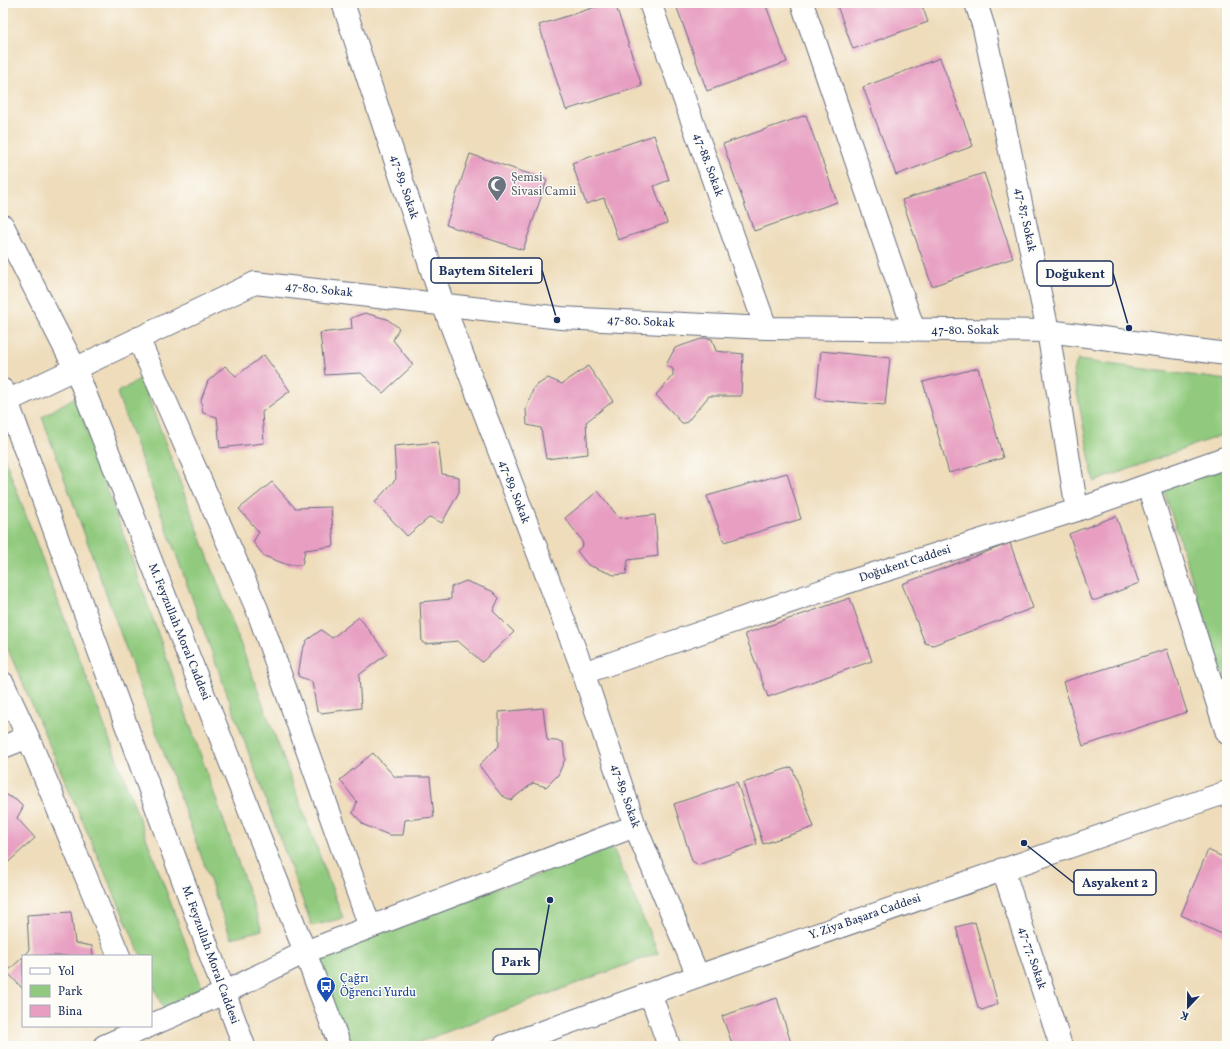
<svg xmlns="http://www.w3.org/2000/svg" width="1230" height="1049" font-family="Vollkorn,serif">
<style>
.green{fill:#91ca7e;stroke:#567c6e}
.building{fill:#e79ec1}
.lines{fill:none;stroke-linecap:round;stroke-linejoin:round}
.minor-casing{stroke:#656c7e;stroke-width:24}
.major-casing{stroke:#656c7e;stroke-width:24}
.minor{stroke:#fff;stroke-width:22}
.major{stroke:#fff;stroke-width:22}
.labels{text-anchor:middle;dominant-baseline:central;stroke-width:3;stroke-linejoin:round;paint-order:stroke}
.street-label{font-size:12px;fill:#1b2f5e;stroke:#fdfcf7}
.worship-label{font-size:12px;fill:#5b616d;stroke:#fdfcf7;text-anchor:start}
.transit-label{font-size:12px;fill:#164399;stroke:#fdfcf7;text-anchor:start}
.leader{fill:none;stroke:#1b2f5e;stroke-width:1.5}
.callout-dot{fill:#1b2f5e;stroke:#fdfcf7;stroke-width:1.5}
.callout{fill:#fdfcf7;stroke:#1b2f5e;stroke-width:1.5}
.callout-label{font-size:13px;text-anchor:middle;font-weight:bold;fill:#1b2f5e}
</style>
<rect width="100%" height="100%" fill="#fdfcf7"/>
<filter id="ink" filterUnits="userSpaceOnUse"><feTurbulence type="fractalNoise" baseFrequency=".025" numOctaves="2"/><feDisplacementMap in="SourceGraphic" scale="8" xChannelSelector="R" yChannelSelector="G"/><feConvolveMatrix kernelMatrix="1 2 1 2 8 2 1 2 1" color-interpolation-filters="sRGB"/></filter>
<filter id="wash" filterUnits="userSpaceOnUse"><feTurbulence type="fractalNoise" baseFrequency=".012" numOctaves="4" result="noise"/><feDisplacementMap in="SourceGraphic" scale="16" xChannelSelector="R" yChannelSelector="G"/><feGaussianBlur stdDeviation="0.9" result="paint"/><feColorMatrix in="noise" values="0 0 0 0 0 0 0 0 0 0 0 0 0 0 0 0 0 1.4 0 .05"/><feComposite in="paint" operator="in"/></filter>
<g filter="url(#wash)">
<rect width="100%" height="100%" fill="#eedcba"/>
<path class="green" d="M1078 360 1227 380V433L1094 482 1073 371Z
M141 378 343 918 312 926 117 393Z
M75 397 262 930 231 938 42 417Z
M3 454 202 987 163 1008 151 980V956H141L3 638Z
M1227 469V688L1163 488Z
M613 848 658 953 409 1046H345L312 954Z"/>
<g id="blocks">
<path class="building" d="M608 3H615L642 86 566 110 539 25Z
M692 3H765L787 62 707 91 677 8Z
M836 3H921L928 22 853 49Z
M940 58 973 146 896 175 863 87Z
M806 115 837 202 754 231 723 144Z
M654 135 669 180 654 186 667 223 618 240 604 198 586 204 572 163Z
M470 154 547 180 523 250 446 225Z
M984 173 1013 258 932 286 902 200Z
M365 313 387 319 399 328 393 340 413 365 383 393 361 373 325 375 320 333 352 329 351 318Z
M704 338 712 339 716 351 743 354 741 396H709L686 423H682L656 395 673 375V369L666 365 675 348Z
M821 351 890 358 885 405 823 400 816 397Z
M264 355 290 391 262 412 264 443 220 448 217 417 203 413 201 400 208 381 225 366 236 376Z
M588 366 613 401 586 422 588 454 546 459 541 428 527 425 526 409 534 387 548 378 562 384Z
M978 368 1003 458 949 473 923 382Z
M438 442 442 474 459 477V492L442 523 430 517 407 536 375 502 396 479 394 446Z
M787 473 801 519 724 542 707 496Z
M272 482 295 508 331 507 334 546 305 550 302 565H288L264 556 253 542 259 532 239 509Z
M598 491 619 518 655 515 658 556 628 560 626 574 614 575 588 565 577 551 583 545 581 539 565 518Z
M1116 516 1139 583 1096 600H1092L1069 534Z
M1010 543 1033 608 933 645 925 643 902 584Z
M466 581 492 591 499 598 493 611 514 632 482 662 458 641 425 644 422 642 420 602 451 599V587Z
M850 598 872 661 768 697 745 634Z
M359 617 387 654 359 675 361 708 321 713 317 711 312 682 298 676 302 651 307 640 321 630 332 638Z
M1167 649 1187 712 1083 746 1063 682Z
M543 708 547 740 563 742 565 759 558 775 546 787 533 783 511 800 501 795 479 765 499 746V712Z
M373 753 395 777H430L434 817 405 820 403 835H389L364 825 353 813 357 802 340 780Z
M792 767 814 827 763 844 743 783Z
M737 782 757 844 698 865 692 861 674 804Z
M3 793 16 800 23 807 17 818 35 838 3 867Z
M1208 850 1227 859 1226 936 1181 915Z
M71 912 75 943 92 946 93 956H24L29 951 27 915Z
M975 922 998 1004 982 1010 978 1008 956 927Z
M23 957V989L7 972Z
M777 998 792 1046H733L722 1016Z"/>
</g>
</g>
<g filter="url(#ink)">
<use href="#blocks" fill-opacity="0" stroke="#656c7e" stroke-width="1"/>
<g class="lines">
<g class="minor-casing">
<path id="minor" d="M343 3 443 304 579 660 635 826 698 976
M650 3 766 328
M802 3 914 330
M976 3 984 28 1048 331 1077 510
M138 338 257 609 370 927
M3 403 255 283 561 318 766 328 1048 331 1227 354
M1148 486 1227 733
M583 673 842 584 1077 510 1227 457
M3 683 28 737 119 956
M3 747 28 737
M1003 869 1061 1046
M650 993 669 1046
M104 1046 224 993 305 952 635 826
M504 1046 698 976 1227 792"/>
</g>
<g class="major-casing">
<path id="major" d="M3 226 76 370 305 952 340 1046
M3 390 244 1046"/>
</g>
<use href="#minor" class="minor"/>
<use href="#major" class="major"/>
</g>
</g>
<defs>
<g id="mosque-pin" transform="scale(1)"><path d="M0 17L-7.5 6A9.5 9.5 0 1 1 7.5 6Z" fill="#6b7280" stroke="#fdfcf7"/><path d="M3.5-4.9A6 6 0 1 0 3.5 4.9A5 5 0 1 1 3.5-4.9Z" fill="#fff"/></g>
<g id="bus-pin" transform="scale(1)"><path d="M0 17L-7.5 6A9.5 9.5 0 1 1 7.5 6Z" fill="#1a4fb4" stroke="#fdfcf7"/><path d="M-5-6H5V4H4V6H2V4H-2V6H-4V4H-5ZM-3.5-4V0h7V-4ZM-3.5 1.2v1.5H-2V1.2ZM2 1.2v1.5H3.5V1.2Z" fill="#fff"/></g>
</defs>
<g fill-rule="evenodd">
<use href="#mosque-pin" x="497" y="185"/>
<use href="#bus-pin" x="326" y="986"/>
</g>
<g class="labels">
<g class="street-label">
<text transform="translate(708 165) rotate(70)">47-88. Sokak</text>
<text transform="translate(404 187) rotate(72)">47-89. Sokak</text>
<text transform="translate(1025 220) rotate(78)">47-87. Sokak</text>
<text transform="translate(319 290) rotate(6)">47-80. Sokak</text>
<text transform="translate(641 322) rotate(3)">47-80. Sokak</text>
<text x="965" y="331">47-80. Sokak</text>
<text transform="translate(514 492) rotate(69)">47-89. Sokak</text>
<text transform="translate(905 564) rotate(-18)">Doğukent Caddesi</text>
<text transform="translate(179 632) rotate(68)">M. Feyzullah Moral Caddesi</text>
<text transform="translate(625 796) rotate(71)">47-89. Sokak</text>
<text transform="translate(865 917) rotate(-19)">Y. Ziya Başara Caddesi</text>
<text transform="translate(210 955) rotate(70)">M. Feyzullah Moral Caddesi</text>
<text transform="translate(1032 958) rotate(72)">47-77. Sokak</text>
</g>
<g class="worship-label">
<text x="511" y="178">Şemsi<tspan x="511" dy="14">Sivasi Camii</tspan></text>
</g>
<g class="transit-label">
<text x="340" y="979">Çağrı<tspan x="340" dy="14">Öğrenci Yurdu</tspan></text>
</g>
</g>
<path class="leader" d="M557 320L542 270M1129 328L1113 273M1024 843L1074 883M550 900L539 961"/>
<g class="callout-dot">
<circle cx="557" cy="320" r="4"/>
<circle cx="1129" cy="328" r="4"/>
<circle cx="1024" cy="843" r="4"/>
<circle cx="550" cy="900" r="4"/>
</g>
<g class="callout">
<rect x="431" y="258" width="111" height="25" rx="4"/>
<rect x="1037" y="261" width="76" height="25" rx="4"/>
<rect x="1074" y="870" width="82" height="25" rx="4"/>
<rect x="493" y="949" width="46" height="25" rx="4"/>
</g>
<g class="callout-label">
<text x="486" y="275">Baytem Siteleri</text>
<text x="1075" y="278">Doğukent</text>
<text x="1115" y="887">Asyakent 2</text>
<text x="516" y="966">Park</text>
</g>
<rect width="1230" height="1049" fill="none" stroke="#fdfcf7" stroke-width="16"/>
<rect x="22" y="955" width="130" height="72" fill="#fdfcf7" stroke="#a3aaba"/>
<rect x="30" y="968" width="20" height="6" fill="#ffffff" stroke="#a3aaba"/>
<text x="58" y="975" font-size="12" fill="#1b2f5e">Yol</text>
<rect x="30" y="985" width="20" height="12" fill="#91ca7e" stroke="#a3aaba"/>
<text x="58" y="995" font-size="12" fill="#1b2f5e">Park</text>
<rect x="30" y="1005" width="20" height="12" fill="#e79ec1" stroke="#a3aaba"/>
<text x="58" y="1015" font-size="12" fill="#1b2f5e">Bina</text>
<g transform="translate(1188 1007) rotate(202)" stroke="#fdfcf7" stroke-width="3" paint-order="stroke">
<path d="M0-3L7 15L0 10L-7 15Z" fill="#1b2f5e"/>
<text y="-6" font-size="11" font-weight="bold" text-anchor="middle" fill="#1b2f5e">K</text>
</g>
</svg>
